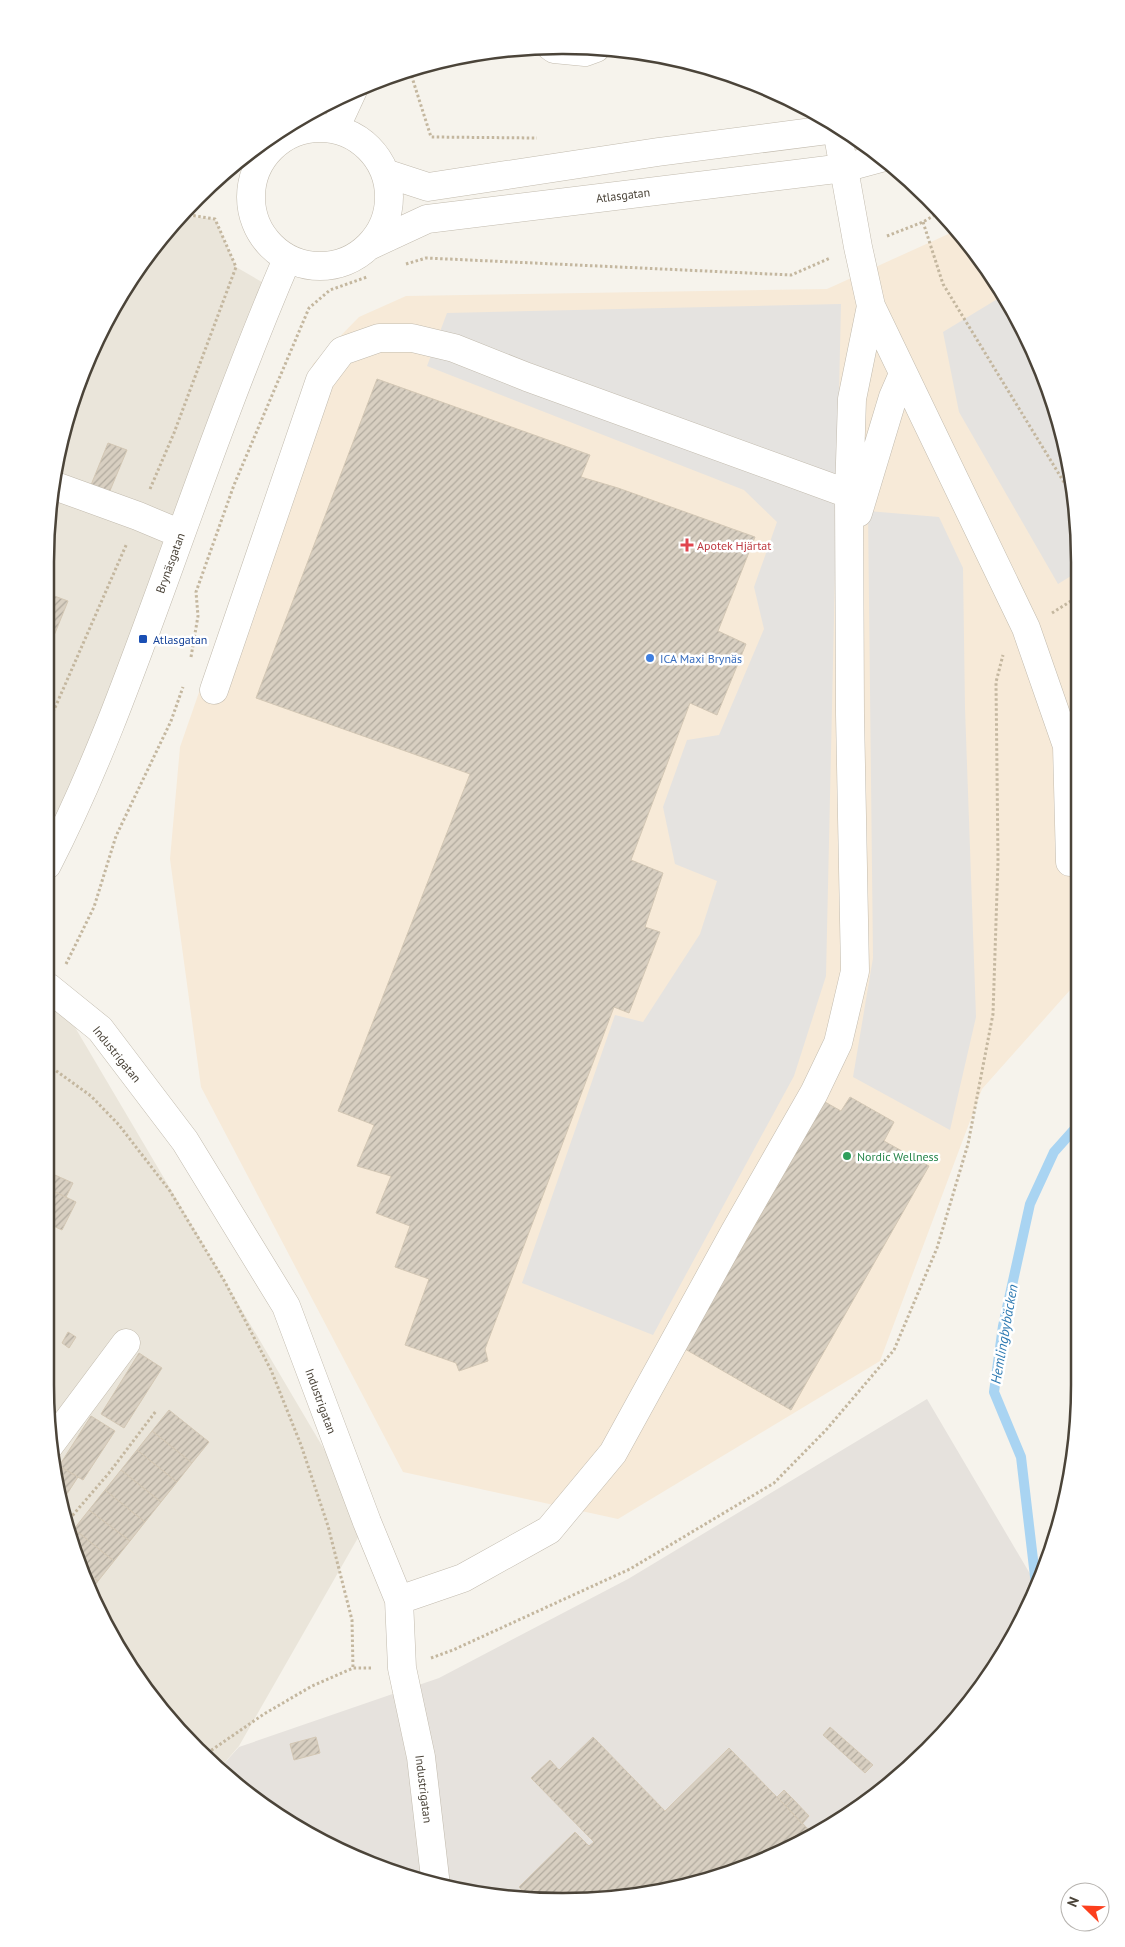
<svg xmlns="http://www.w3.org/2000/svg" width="1125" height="1947" font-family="'PT Sans',sans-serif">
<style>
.residential{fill:#eae5da}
.commercial{fill:#f7ead8}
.industrial{fill:#e6e2dd}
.parking{fill:#e5e3e0}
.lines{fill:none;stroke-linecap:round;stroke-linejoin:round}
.stream{stroke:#a9d4f2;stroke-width:10}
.building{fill:url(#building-hatch);stroke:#d3c7b4}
.minor-casing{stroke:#c2bbae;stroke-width:29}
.path{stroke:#c4b79f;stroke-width:3;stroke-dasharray:2.5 2.5;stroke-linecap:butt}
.minor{stroke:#fff;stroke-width:28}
.health-dot{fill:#e0444e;stroke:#fff;stroke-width:2}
.transit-dot{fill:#1a4fb4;stroke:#fff;stroke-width:2}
.shop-dot{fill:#3f7fe0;stroke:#fff;stroke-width:2}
.leisure-dot{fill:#2e9e5b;stroke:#fff;stroke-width:2}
.labels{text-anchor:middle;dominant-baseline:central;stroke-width:5;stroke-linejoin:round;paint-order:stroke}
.street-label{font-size:12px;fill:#4b4439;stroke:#fff}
.health-label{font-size:12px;fill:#be3a42;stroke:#fff;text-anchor:start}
.transit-label{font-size:12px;fill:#164399;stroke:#fff;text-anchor:start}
.shop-label{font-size:12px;fill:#366cbe;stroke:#fff;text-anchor:start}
.leisure-label{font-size:12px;fill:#27864d;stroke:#fff;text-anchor:start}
.water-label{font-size:14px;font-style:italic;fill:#2e7ab2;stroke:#fff}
.rim{fill:none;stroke:#4b4439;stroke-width:2.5}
</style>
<defs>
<pattern id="building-hatch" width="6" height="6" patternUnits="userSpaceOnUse" patternTransform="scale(1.25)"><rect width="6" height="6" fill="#d8cfc1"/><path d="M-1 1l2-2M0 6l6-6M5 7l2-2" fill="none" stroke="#b1aa9e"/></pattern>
</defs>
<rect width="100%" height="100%" fill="#f6f3ec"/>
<path class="residential" d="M181 216 215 219 236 267 274 289 47 857 46 528 73 396 132 275Z
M48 987 53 990 367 1522 239 1746 219 1769 197 1751 152 1699 98 1614 72 1551 49 1452Z"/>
<path class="commercial" d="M955 231 1011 304 1053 396 1079 528V980L982 1089 880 1361 618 1519 403 1472 201 1087 170 859 180 747 313 364 359 317 406 296 827 289Z"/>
<path class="industrial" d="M927 1399 1036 1584 993 1672 951 1726 878 1795 760 1863 596 1901 495 1898 428 1884 334 1849 275 1815 219 1769 239 1747 439 1678 628 1579Z"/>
<path class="parking" d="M1004 295 1011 304 1053 396 1079 528V571L1058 584 959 412 943 332Z
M841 304 826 976 794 1076 653 1335 522 1283 615 1015 643 1022 700 934 717 881 675 864 663 807 687 740 719 735 764 629 754 587 777 522 744 490 427 366 447 313Z
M868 511 939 517 963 568 965 708 976 1017 950 1130 853 1077 873 958Z"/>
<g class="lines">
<path class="stream" d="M1036 1585 1021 1457 994 1392 1003 1326 1030 1204 1054 1152 1079 1124"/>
</g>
<path class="building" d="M377 379 590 455 581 477 618 488 755 537 718 631 746 644 717 715 690 703 631 860 663 873 645 927 660 932 629 1013 614 1007 485 1349 488 1361 459 1371 456 1363 405 1345 429 1279 395 1267 410 1226 376 1213 391 1176 357 1166 374 1125 338 1111 470 774 256 698Z
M108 443 127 450 109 493 91 485Z
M46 593 68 601 51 643 47 641Z
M850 1097 894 1122 884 1141 929 1166 791 1410 685 1349 825 1102 841 1111Z
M48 1172 73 1183 66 1197 49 1189Z
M49 1189 76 1202 62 1230 49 1224Z
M49 1224 53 1226 49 1236Z
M49 1239 53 1240 49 1251Z
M68 1332 76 1337 69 1348 62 1343Z
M139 1353 162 1368 124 1428 101 1414Z
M169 1410 209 1442 192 1463 152 1431Z
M91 1416 115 1431 83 1480 59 1466Z
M152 1431 192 1463 177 1482 137 1450Z
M137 1450 177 1482 161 1502 121 1470Z
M54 1463 78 1477 61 1503 53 1465Z
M121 1470 161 1502 145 1522 105 1490Z
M105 1490 145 1522 130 1541 89 1510Z
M89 1510 130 1541 114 1561 74 1529Z
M74 1529 114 1561 98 1581 79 1566 69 1536Z
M79 1566 98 1581 90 1592Z
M98 1613 112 1624 108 1629 98 1614Z
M830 1727 873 1765 865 1773 823 1735Z
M316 1737 320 1753 294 1760 290 1744Z
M593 1737 665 1811 729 1748 812 1833 760 1863 664 1892 596 1901 530 1899 519 1887 575 1832 589 1846 594 1842 531 1778 550 1760 559 1770Z
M784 1790 793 1799 786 1806 777 1797Z
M793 1799 809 1816 802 1824 786 1806Z"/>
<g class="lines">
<g class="minor-casing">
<path id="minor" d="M550 46 554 49 585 52 596 48
M251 197a69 69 0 1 1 138 0a69 69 0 1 1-138 0Z
M335 129 353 90
M837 130 858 247 871 306 1026 628 1067 746 1070 862
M385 173 428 187 658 152 843 128
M369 246 427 219 844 168 881 158
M55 486 138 516 181 534
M858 513 893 397 903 374
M214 690 320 380 342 351 379 338H412L454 348 527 377 849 494
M47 865C94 774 129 677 164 581 203 473 242 364 287 259
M48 987 100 1029 185 1141 286 1306 367 1522 399 1600 402 1668 421 1757 436 1886
M49 1446 126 1343
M399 1600 463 1578 549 1530 613 1453 734 1233 814 1093 838 1043 855 971 850 714 849 494 852 399 871 306"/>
</g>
<path class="path" d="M410 71 431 137 537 138
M923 222 943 284 1073 497
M887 236 923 222 940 212
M406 264 426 258 791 275 830 258
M150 489 174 433 236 267 215 219 183 214
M1052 613 1079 596
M191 657 198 616 196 592 234 485 309 308 330 290 367 277
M47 726 127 543
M66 964 94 907 116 836 171 721 183 687
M48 1065 91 1096 119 1125 170 1191 225 1282 271 1370 301 1445 328 1526 352 1620 353 1668
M66 1523 109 1473 156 1411
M431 1658 453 1650 630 1569 774 1483 826 1430 894 1350 937 1248 968 1144 993 1014 998 861 996 682 1003 655
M203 1756 264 1714 312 1686 353 1668H371"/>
<use href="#minor" class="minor"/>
</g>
<path class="health-dot" d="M684.5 537.5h5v5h5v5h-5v5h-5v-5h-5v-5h5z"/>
<rect class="transit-dot" x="138" y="634" width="10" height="10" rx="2.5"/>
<circle class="shop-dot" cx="650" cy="658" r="5"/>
<circle class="leisure-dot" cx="847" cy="1156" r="5"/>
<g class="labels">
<g class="street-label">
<text transform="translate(623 195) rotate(-7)">Atlasgatan</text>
<text transform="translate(170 563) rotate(-70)">Brynäsgatan</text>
<text transform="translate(117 1054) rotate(51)">Industrigatan</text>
<text transform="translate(321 1401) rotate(70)">Industrigatan</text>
<text transform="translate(424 1789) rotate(83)">Industrigatan</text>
</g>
<g class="health-label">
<text x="697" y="545">Apotek Hjärtat</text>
</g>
<g class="transit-label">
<text x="153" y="639">Atlasgatan</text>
</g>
<g class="shop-label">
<text x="660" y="658">ICA Maxi Brynäs</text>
</g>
<g class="leisure-label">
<text x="857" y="1156">Nordic Wellness</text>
</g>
<g class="water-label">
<text transform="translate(1004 1334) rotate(-80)">Hemlingbybäcken</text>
</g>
</g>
<path d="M0 0H1125V1947H0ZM562 54H563A508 508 0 0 1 1071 562V1385A508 508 0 0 1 563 1893H562A508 508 0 0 1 54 1385V562A508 508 0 0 1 562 54Z" fill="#fff" fill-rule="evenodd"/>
<path class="rim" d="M562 54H563A508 508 0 0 1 1071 562V1385A508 508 0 0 1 563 1893H562A508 508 0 0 1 54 1385V562A508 508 0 0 1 562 54Z"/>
<g transform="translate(1085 1907) rotate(293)"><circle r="24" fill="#ffffff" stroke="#b7b4b0"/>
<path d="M0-4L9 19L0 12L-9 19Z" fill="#fc3f1d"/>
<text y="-8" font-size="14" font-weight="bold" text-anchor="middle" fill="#4b4439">N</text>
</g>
</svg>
